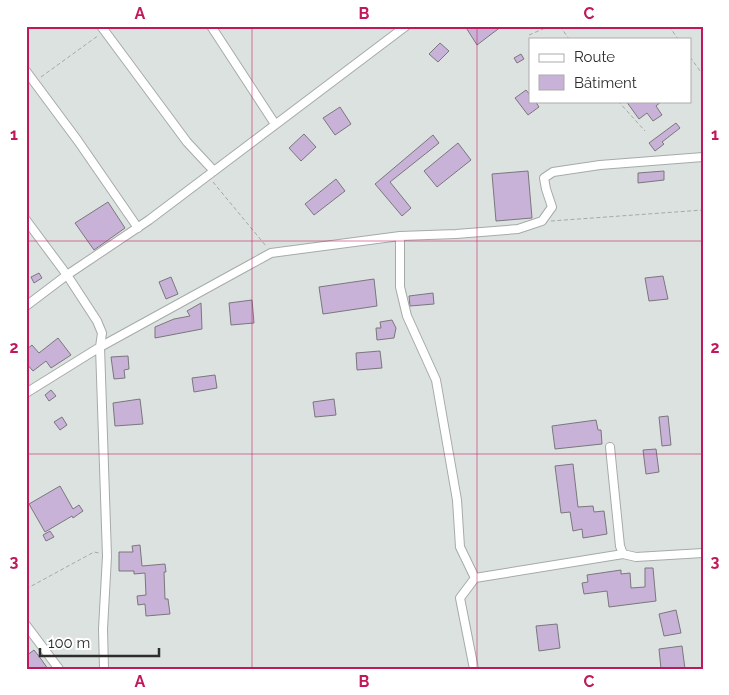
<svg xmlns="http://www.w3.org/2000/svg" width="729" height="695" font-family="Raleway,sans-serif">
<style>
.building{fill:#c8b2d8;stroke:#7a777c}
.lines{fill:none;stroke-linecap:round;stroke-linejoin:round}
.minor-casing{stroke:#a5aba9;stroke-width:10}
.path{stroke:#a5aaa8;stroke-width:1;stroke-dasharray:4 2.5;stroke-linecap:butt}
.minor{stroke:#fff;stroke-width:8}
.grid{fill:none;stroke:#c2185b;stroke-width:1;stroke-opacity:0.55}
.neatline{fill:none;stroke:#c2185b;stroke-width:2}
.grid-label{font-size:16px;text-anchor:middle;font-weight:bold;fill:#c2185b}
</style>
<rect width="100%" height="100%" fill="#dce2e0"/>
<path class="building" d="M465 26H502L477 45Z
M440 43 449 51 438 62 429 54Z
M521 54 524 59 517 63 514 58Z
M526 90 530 95V101H535L539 107 528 115 515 98Z
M626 101H662L656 106 662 115 653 121 647 113 639 119Z
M340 107 351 124 335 135 323 118Z
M676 123 680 128 662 142 664 144 655 151 649 143Z
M304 134 316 147 301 161 289 148Z
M433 135 439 143 390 182 411 208 402 216 375 184Z
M458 143 471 160 437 187 424 171Z
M528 171 532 218 496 221 492 174Z
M664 171V180L638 183V173Z
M336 179 345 191 314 215 305 204Z
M108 202 125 228 94 250 75 223Z
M39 273 42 278 34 283 31 277Z
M663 276 668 299 649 301 645 278Z
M171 277 178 294 166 299 159 282Z
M374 279 377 306 323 314 319 287Z
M433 293 434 304 410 306 409 296Z
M252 300 254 323 231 325 229 303Z
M201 303 202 329 155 338V327L174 319 190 316 187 311Z
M392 320 396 328 394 338 377 340 376 328H381L380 322Z
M58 338 71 355 51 368 46 361 33 371 26 363V350L32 345 39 353Z
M380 351 382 368 357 370 356 353Z
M128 356 129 369 124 370 125 378 114 379 111 357Z
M215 375 217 388 194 392 192 378Z
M51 390 56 396 49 401 45 395Z
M140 399 143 424 115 426 113 403Z
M334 399 336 415 315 417 313 402Z
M668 416 671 445 662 446 659 417Z
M62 417 67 425 60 430 54 422Z
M596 420 598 430H601L602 444 555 449 552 426Z
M656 449 659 472 646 474 643 450Z
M573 464 578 507 593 506 594 512 604 511 607 534 583 538 582 529 573 531 570 512 561 513 555 466Z
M60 486 73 509 79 505 83 511 73 518 72 516 45 532 29 504Z
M50 531 54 537 46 541 43 535Z
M140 545 142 566 165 564 166 572H164L165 599H168L170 614 146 616 145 604 138 605 137 596 146 595 145 573 134 574V571H119V552H133L132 546Z
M645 568H653L656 601 609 607 607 591 584 594 582 583 588 582 587 575 621 570V574L630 573 631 588 645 587Z
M676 610 681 633 664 636 659 614Z
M557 624 560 648 539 651 536 626Z
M682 646 685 669H661L659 649Z
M34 650 41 659 48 669H30L26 664V656Z"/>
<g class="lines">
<g class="minor-casing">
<path id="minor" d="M101 26 187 142 214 171
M211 26 275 124
M26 71 78 141 138 228
M26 220 67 275 97 321 102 333 100 347 107 556 103 629 104 669
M400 236V287L407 316 436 380 457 500 460 547 475 578
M26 306 67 275 149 220 406 26
M26 393 100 347 271 253 400 236 456 234 518 229 542 221 552 207 546 189 544 178 553 172 600 165 703 157
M610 447 620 546 623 554
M26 625 59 669
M474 669 460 598 475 578 623 554 636 557 703 553"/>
</g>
<path class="path" d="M560 26 569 39
M669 26 678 39
M529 35 550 26
M690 57 703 75
M41 77 99 35
M618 101 645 131
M213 182 266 246
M551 221 703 210
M26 589 94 552 99 553"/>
<use href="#minor" class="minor"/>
</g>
<path class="grid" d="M252 26V669M477 26V669M26 241H703M26 454H703"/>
<rect width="729" height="695" fill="none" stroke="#ffffff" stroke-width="55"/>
<rect x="529" y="38" width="162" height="65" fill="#ffffff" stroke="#ababab"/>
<rect x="539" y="54" width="25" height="8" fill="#ffffff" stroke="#ababab"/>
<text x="574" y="62" font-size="15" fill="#2c2e2d">Route</text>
<rect x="539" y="75" width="25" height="15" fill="#c8b2d8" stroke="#ababab"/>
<text x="574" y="88" font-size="15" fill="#2c2e2d">Bâtiment</text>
<path d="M40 648v8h119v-8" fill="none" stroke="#2c2e2d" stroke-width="2.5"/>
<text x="48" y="648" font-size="15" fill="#2c2e2d" stroke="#ffffff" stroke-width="4" paint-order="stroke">100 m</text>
<rect x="28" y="28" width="674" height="640" class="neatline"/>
<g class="grid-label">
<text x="140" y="19">A</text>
<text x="364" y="19">B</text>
<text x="589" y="19">C</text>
<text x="14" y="140">1</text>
<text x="715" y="140">1</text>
<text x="14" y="353">2</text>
<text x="715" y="353">2</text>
<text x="14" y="567">3</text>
<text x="715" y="567">3</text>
<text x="140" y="687">A</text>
<text x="364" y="687">B</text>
<text x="589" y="687">C</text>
</g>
</svg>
